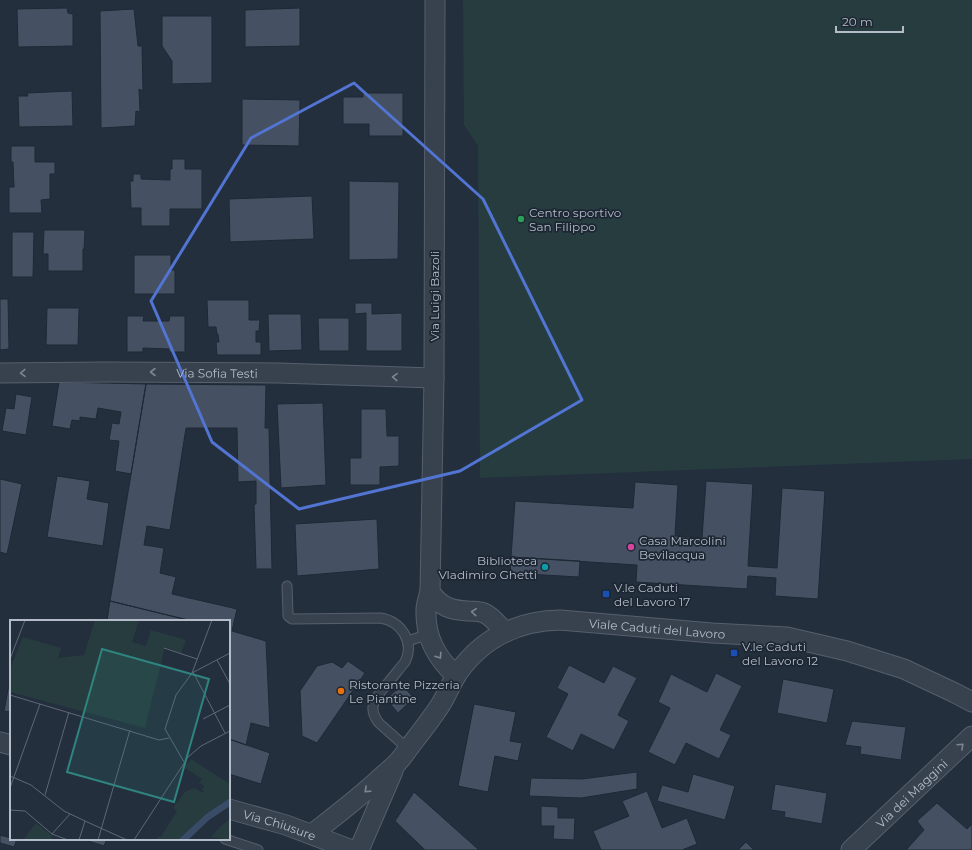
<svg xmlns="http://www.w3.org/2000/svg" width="972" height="850" font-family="Montserrat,sans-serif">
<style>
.green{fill:#263c3f}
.building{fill:#455162;stroke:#1f2835}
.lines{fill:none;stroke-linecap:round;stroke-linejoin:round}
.lane-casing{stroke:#565f6c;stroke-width:11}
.street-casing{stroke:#565f6c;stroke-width:21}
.lane{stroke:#38414e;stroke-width:9}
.street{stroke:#38414e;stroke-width:19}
.oneway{stroke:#7c8592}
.marked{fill:none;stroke:#5274d3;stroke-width:3;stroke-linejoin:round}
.leisure-dot{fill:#2e9e5b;stroke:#1d2633;stroke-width:1.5}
.hotel-dot{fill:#d1479c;stroke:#1d2633;stroke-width:1.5}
.culture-dot{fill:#0f9aa8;stroke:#1d2633;stroke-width:1.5}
.transit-dot{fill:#1a4fb4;stroke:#1d2633;stroke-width:1.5}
.food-dot{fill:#e8710a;stroke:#1d2633;stroke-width:1.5}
.labels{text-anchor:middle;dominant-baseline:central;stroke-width:3.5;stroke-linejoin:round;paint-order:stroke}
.poi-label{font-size:12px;fill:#b4bcc9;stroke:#1d2633;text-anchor:start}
.street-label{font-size:12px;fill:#b4bcc9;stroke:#1d2633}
.inset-road{fill:none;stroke:#5e6776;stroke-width:1}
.view{fill:#308480;fill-opacity:0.15;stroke:#308480;stroke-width:2}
.inset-edge{fill:none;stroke:#b4bcc9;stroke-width:2}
</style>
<rect width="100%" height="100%" fill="#242f3e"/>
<path class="green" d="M463 0H972V459L480 478 478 146 464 125Z"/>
<path class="building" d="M67 8 68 13 73 14V46L18 47 17 9Z
M300 8V46L245 47V10Z
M134 9 138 46H142L143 91 139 89 140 112 136 111 135 126 101 128 100 11Z
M162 16H212V83L172 84V61L162 46Z
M72 91 73 126 19 127 18 96H28L27 93Z
M363 93H403V136H369V124H343V97H363Z
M242 99 300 100 299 146 242 145Z
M11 146H35V162H55V174H50V199L41 200 42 213H9V187H14L13 162H11Z
M172 159H185V169H202V209H170V226H141V208H131L130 181H133V174H141V179L170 180V169H172Z
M349 181 399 182 398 259 349 260Z
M312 196 314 239 230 242 229 199Z
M44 230H85L84 249H83V271H48V254H43Z
M12 232H34L33 277H12Z
M134 255H171V270H175V294H134Z
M0 299H8L9 349 0 350Z
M207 300H249V320H260L259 331H256V342H261V355H217L216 342H219L218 334H217L216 327H208Z
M355 303H372V314L402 313V351H366V313L355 314Z
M47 308H79L78 345H46Z
M268 314H301L302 350 269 351Z
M127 316H144L143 321H169L170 316H185V352H169V349L143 348V352H127Z
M318 318H349V351H319Z
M59 382 146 384 131 474 115 471 119 441 109 440 112 423 119 424 121 412 98 408 96 419 80 417V421L72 420 70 429 52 426Z
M146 384 266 385 265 428H269L272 569H256L254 504H256V481L238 482 237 428H186L170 530 147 526 144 545 164 548 160 573 176 577 172 594 237 609 232 631 266 641 270 728 251 723 246 745 229 739V621H192L110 601Z
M16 394 32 397 26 435 2 431 6 408 14 409Z
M323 403 326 485 281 488 277 404Z
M361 409H386L387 436H399V466L380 467V485H350V458H361Z
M57 476 90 481 87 499 109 503 103 546 47 537Z
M0 479 22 484 7 554 0 552Z
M706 481 753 484 748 566 777 568 782 488 825 491 818 599 775 596 776 578 748 576 747 589 636 582 637 565 511 557 515 501 633 508 635 482 678 485 675 536 702 538Z
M377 519 379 569 297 576 295 524Z
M511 557 580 561 579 577 510 573Z
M110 601 192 621H107Z
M348 661 365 673 317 743 302 736 300 691 317 666 332 662 342 668Z
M569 665 604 683 613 666 637 678 618 715 629 721 614 750 581 734 573 751 546 737 568 694 557 688Z
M716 673 742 686 720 730 731 735 719 759 686 743 675 765 648 752 670 708 658 702 671 674 707 692Z
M11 674V712L4 711Z
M783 679 834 689 827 723 777 713Z
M402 685 414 698 398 713 386 699Z
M474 704 516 712 510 741 522 743 518 761 495 756 488 792 458 786Z
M852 721 906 727 901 760 860 754 861 747 845 745Z
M229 739 270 753 261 784 229 774Z
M637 772V789L581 798 529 796 531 778 582 779Z
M693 774 735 786 725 820 657 801 662 785 688 792Z
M775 784 827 793 822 824 784 817 785 812 771 810Z
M647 791 662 828 687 818 697 844 682 850H601L593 831 629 816 622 801Z
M414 792 479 850H425L395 821Z
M937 803 967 829 972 824V850H906L924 830 917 821Z
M541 806 558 807V818H575L574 840 553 839 554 826H541Z
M0 835 11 838V839H17L14 847 0 843Z
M82 839H107L104 846Z
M746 842 754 850H738Z"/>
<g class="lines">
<g class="lane-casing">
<path id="lane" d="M287 586 288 613V616L292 619 380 618C401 621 415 642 405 662 399 669 393 677 387 684 376 697 366 707 379 723L408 749
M408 641 429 634
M225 839 258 850"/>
</g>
<g class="street-casing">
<g id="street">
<path d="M435 0 434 378 430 592C428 598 426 604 426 610 425 638 437 658 456 676"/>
<path id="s1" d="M0 373 104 372 278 373 434 378"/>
<path d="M430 592C441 607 450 610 468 611 473 611 479 611 484 613 492 616 499 626 505 632"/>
<path d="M0 742 11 745"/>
<path id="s2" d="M229 809 286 825 352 850"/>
<path id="s3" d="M312 834C334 817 356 800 377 781 383 775 390 770 396 764 401 759 406 752 411 745 421 732 432 718 441 704 447 694 451 684 457 674 482 638 516 621 560 620L712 633 787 637 847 651 904 669 955 693 972 702"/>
<path d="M359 850 393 771"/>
<path id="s4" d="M851 850 972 736"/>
</g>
</g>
<use href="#lane" class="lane"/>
<use href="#street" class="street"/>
</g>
<defs><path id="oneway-chevron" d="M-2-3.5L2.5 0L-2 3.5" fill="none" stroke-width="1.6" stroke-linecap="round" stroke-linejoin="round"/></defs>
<g class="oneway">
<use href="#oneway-chevron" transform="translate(153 372) rotate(-180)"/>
<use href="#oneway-chevron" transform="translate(23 373) rotate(179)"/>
<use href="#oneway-chevron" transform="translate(395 377) rotate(-178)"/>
<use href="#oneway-chevron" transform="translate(474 612) rotate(-175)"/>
<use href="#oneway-chevron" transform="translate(439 656) rotate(57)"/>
<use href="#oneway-chevron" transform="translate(961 746) rotate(-43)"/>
<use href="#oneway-chevron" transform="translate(367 790) rotate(138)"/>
</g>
<path class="marked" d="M354 83 483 199 582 400 460 471 299 509 212 442 151 301 251 138Z"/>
<circle class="leisure-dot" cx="521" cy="219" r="4"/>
<circle class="hotel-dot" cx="631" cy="547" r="4"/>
<circle class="culture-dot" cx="545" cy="567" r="4"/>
<g class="transit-dot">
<rect x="602" y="590" width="8" height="8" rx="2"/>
<rect x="730" y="649" width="8" height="8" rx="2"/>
</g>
<circle class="food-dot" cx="341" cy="691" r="4"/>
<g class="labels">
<g class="poi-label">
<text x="529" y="212">Centro sportivo<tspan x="529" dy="14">San Filippo</tspan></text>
<text x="639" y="540">Casa Marcolini<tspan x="639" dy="14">Bevilacqua</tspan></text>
<text x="537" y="560" text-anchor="end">Biblioteca<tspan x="537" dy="14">Vladimiro Ghetti</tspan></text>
<text x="614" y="587">V.le Caduti<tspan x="614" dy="14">del Lavoro 17</tspan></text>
<text x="742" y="646">V.le Caduti<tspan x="742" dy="14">del Lavoro 12</tspan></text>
<text x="349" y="684">Ristorante Pizzeria<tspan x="349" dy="14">Le Piantine</tspan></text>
</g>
<g class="street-label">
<text transform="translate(434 296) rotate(-90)">Via Luigi Bazoli</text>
<text stroke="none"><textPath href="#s1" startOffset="217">Via Sofia Testi</textPath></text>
<text stroke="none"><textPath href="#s3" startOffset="437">Viale Caduti del Lavoro</textPath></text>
<text stroke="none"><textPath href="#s4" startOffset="83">Via dei Maggini</textPath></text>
<text stroke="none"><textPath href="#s2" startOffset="53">Via Chiusure</textPath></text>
</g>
</g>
<g transform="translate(10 620)">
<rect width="220" height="220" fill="#242f3e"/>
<path d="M85 0H129L122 22 136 26 141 10 176 20 171 33 155 27 135 108 0 72V49L13 17 51 28 48 38 74 35ZM181 139 220 164V178L196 194 168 220H146L149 216 151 217 167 191 163 188 176 171 184 168 193 173 194 171 192 170 194 166 189 163 192 159 174 147ZM220 199V220L201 217 211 206ZM26 203 42 216 41 220H13Z" fill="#263c3f"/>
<path d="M220 178V186L199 200 178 220H168L196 194Z" fill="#394c67"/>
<path class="inset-road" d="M154 28 187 39M0 39 15 0M207 40 220 64M183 52 215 113M182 53 202 0M0 75 149 120 159 118M193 99 220 85M174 142 155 109 166 75 182 53 220 33M0 156 21 165 54 191 75 201 69 220M0 168 30 84M35 175 59 92M0 190 15 191 42 214 58 220M75 201 117 220M42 214 60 194M88 220 120 110M124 220 178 137 191 126 220 111"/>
<path class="view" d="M92 29 199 59 164 182 57 152Z"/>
<rect width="220" height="220" class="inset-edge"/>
</g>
<path d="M836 26v6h67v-6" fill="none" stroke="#b4bcc9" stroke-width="2"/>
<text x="842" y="26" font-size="12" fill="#b4bcc9" stroke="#1d2633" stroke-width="3" paint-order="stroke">20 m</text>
</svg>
